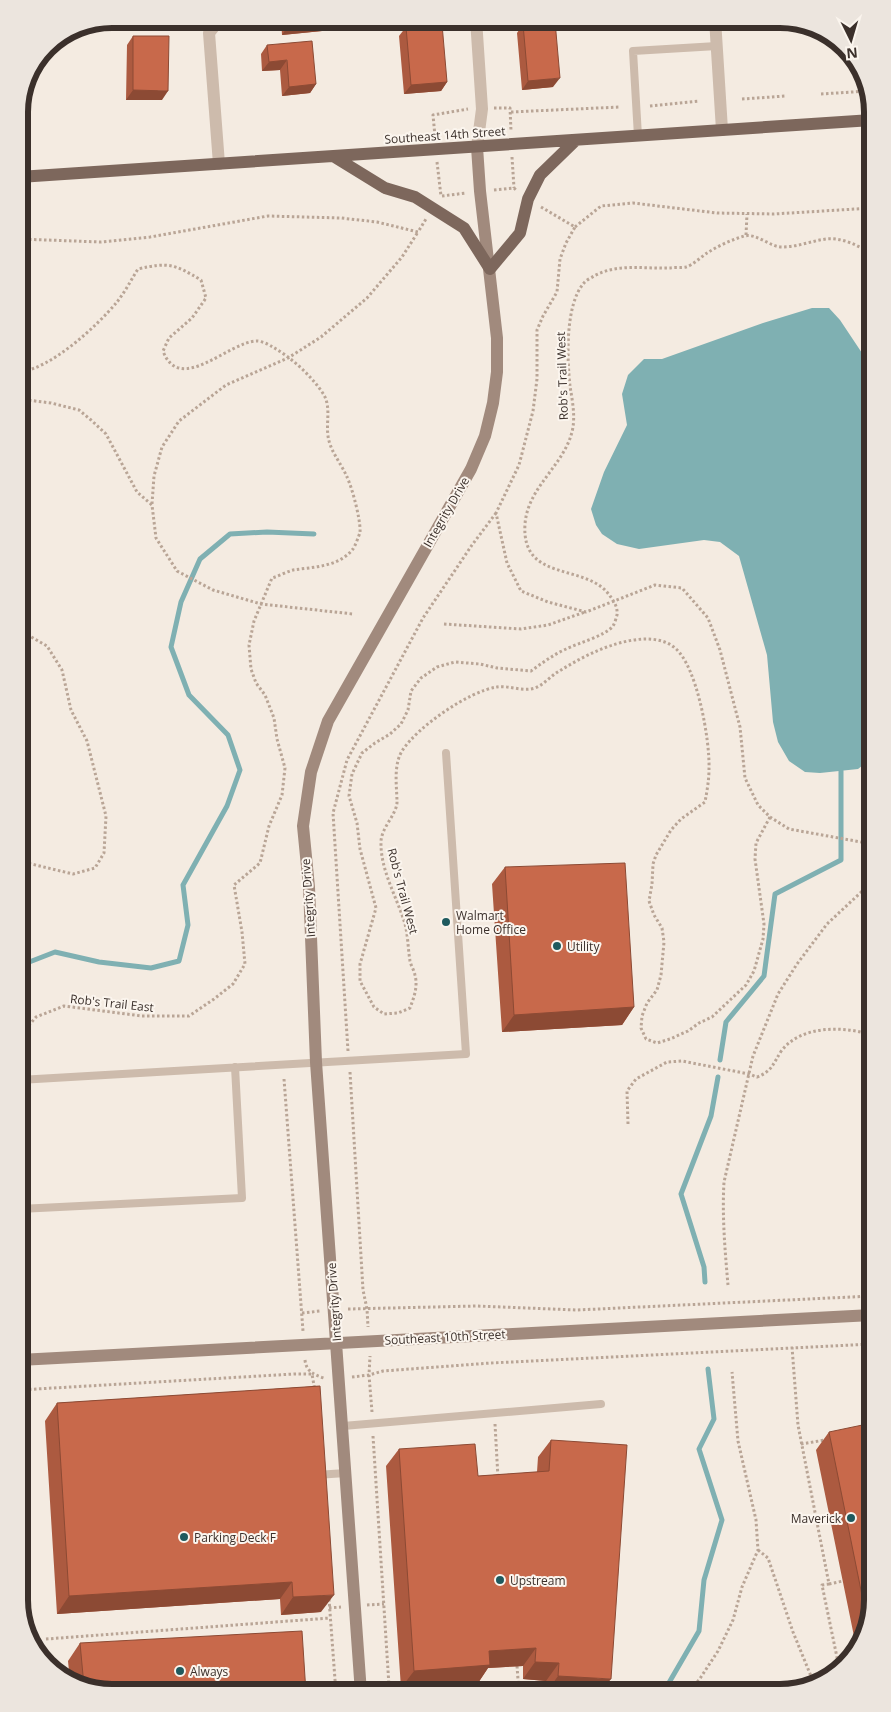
<svg xmlns="http://www.w3.org/2000/svg" width="891" height="1712" font-family="'Open Sans',sans-serif">
<style>
.water{fill:#7fb0b2}
.lines{fill:none;stroke-linecap:round;stroke-linejoin:round}
.stream{stroke:#7fb0b2;stroke-width:5}
.path{stroke:#b9a596;stroke-width:3;stroke-dasharray:2.5 2.5;stroke-linecap:butt}
.lane{stroke:#cdbbac;stroke-width:8}
.street{stroke:#cdbbac;stroke-width:12}
.secondary{stroke:#a18a7d;stroke-width:12}
.primary{stroke:#7d675c;stroke-width:12}
.wall{fill:#ac5a40}
.shaded-wall{fill:#8c4a34}
.building{fill:#c8694b;stroke:#8c4a34}
.poi-dot{fill:#1f5a5e;stroke:#fbf5ee;stroke-width:2}
.labels{text-anchor:middle;dominant-baseline:central;stroke-width:4;stroke-linejoin:round;paint-order:stroke}
.street-label{font-size:12px;fill:#3b302b;stroke:#fbf5ee}
.poi-label{font-size:12px;fill:#3b302b;stroke:#fbf5ee;text-anchor:start}
.rim{fill:none;stroke:#3b302b;stroke-width:6}
</style>
<rect width="100%" height="100%" fill="#f4ebe1"/>
<path class="water" d="M812 308H829L840 320 872 368V758L858 769 820 773 805 772 789 761 778 742 773 722 767 655 739 556 720 542 704 540 639 549 617 544 602 534 596 525 591 509 604 472 627 425 622 394 628 375 644 359H662L763 323Z"/>
<g class="lines">
<path class="stream" d="M19 966 55 952 99 962 151 968 179 961 188 925 183 885 227 806 240 770 228 735 189 695 171 647 181 602 200 559 230 534 267 532 314 534
M720 1060 726 1022 764 976 775 894 841 860V771
M705 1282 704 1267 681 1194 711 1116 718 1077
M663 1693 699 1631 704 1580 722 1520 699 1449 714 1419 708 1369"/>
<path class="path" d="M821 94 868 91
M742 99 786 96
M650 106 699 101
M494 108H510L511 131
M511 112 620 107
M435 136 433 115 468 109
M512 157 514 188
M437 162 441 196
M494 190 514 188 517 191
M442 196 466 193
M541 207 575 227 566 243 560 259 557 292 543 316 537 330V379L533 411 519 465 496 513 507 563 521 591 548 602 586 612 655 585 682 588 708 618 720 650 740 727 745 778 758 805 770 817 789 829 872 844
M575 227 601 206 633 203 717 213 774 214 872 208
M746 235 747 214
M19 239 101 242 150 237 268 216 341 218 377 222 418 232 426 219
M19 323 25 317 19 290
M19 399 51 403 79 410 91 420 106 434 137 492 152 505 156 538 177 571 213 590 261 604 353 614
M152 504 154 476 162 447 179 421 226 385 288 358 321 337 367 298 402 257 418 232
M444 624 521 629 548 625 585 612
M770 817 756 843 755 859 764 924 763 939 754 971 746 985 712 1017 699 1023 688 1031 670 1039 657 1043 646 1039 641 1028 642 1016 647 1003 657 990 661 975 664 942 662 928 654 915 649 901 652 884 653 864 656 855 671 830 681 819 705 802C707 791 709 780 709 769 710 740 697 666 675 648 659 634 631 639 613 645 593 651 574 662 556 673 549 678 543 685 535 688 522 692 509 685 497 687 469 691 417 727 402 751 393 766 397 787 397 803 396 815 382 827 381 841 380 870 397 897 405 924 408 936 408 949 410 961 411 966 414 970 415 975 418 987 414 997 410 1008L398 1013 384 1014 374 1007 360 981V964L376 908 360 849 357 823 349 796 352 774 362 753 375 743 390 734 401 724 408 710 411 691 421 678 437 667 455 662 480 664 497 668 531 671C542 663 553 655 566 649 578 643 605 636 613 626 615 623 616 618 617 615 618 608 614 601 610 596 587 562 521 584 525 524 528 485 567 464 573 427 575 413 572 399 570 386 567 359 565 304 584 283 586 280 591 278 594 276 618 263 644 269 670 268 675 267 682 268 686 267 693 265 701 257 707 253 718 246 731 240 744 236 757 233 770 247 782 247 797 247 811 241 826 239 842 237 859 246 872 254
M19 861 73 874 95 868 104 853 106 816 87 741 71 710 62 670 47 646 19 630
M19 1037 36 1017 64 1006 142 1016H189L214 999 233 984 245 964 242 932 234 885 260 863 269 826 282 795 285 768 277 739 274 718 265 695 256 683 251 669 249 645 254 621 272 578C279 576 286 572 293 570 313 567 339 567 353 549 355 546 359 536 360 532 361 521 352 487 347 477 341 463 330 451 328 436 326 422 331 408 324 395 312 376 291 357 271 346 268 344 261 341 257 341 229 341 180 396 163 351L169 338 192 318 206 298 201 280C174 264 169 262 138 269 131 280 125 292 117 302 97 326 51 369 19 372
M348 1051 333 813 347 760 423 618 472 545 496 513
M350 1072 363 1290 367 1309 368 1327
M284 1079 303 1331
M628 1124 627 1091 636 1079 667 1062 682 1061 749 1074 757 1077C773 1071 773 1063 782 1050 802 1025 844 1026 872 1035
M728 1285C725 1251 722 1216 724 1182L753 1056 778 994 797 964 827 924 872 882
M348 1309 476 1306 577 1310 872 1296
M302 1313 320 1311
M792 1347 798 1425 829 1584 822 1585 839 1667
M305 1360C306 1371 314 1375 324 1378
M352 1377 369 1375 370 1356
M19 1390 294 1374H312L315 1391
M372 1412 369 1375 383 1371 491 1363 872 1344
M495 1424 498 1478
M373 1436 389 1686 394 1693
M801 1444 825 1440
M758 1550 768 1558 793 1632 815 1686
M829 1584 843 1581
M329 1599 336 1693
M367 1605 384 1604
M329 1608 341 1607
M46 1639 330 1618
M517 1666 519 1693
M687 1693 699 1680 718 1651 733 1620 742 1587 758 1550 756 1520 738 1441 732 1372"/>
<path class="lane" d="M638 136 633 51 717 46
M19 1080 466 1054 446 753
M19 1209 242 1198 235 1067
M343 1426 601 1404
M316 1475 346 1473
M19 1520 26 1637"/>
<path class="street" d="M476 19 482 109 477 147
M715 19 722 130
M219 164 209 33 220 19"/>
<path class="secondary" d="M19 1360 872 1315
M361 1693 316 1062 309 887 303 826 311 772 328 721 471 469 485 436 493 403 497 372V338L480 191 477 147"/>
<path class="primary" d="M333 156 385 188 415 197 464 228 490 269 520 233 528 199 540 175 576 140
M19 177 872 120"/>
</g>
<path class="wall" d="M155 19H175L170 26Z
M281 19H338L339 21 332 30 282 35Z
M396 19H438L437 20 396 24Z
M523 24 553 87 522 90 517 33Z
M406 27 447 82 441 91 404 94 399 36Z
M133 36 162 100H126L127 45Z
M267 45 316 84 310 93 282 96 280 70 262 71 261 54Z
M505 867 634 1007 622 1025 502 1032 492 884Z
M320 1386 321 1612 281 1615 280 1599 57 1614 45 1421 57 1403Z
M829 1432 872 1601 857 1651 816 1450Z
M551 1440 600 1693H546V1681L523 1679V1666L488 1668 478 1683 401 1688 386 1466 399 1449 478 1476 537 1472 538 1457Z
M80 1643 105 1693 70 1681 68 1661Z"/>
<path class="shaded-wall" d="M400 19H438L437 20 396 24Z
M519 19H533L518 20Z
M621 19H640L619 20Z
M339 21 332 30 282 35 288 26Z
M287 60 280 70 262 71 269 62Z
M560 78 553 87 522 90 528 81Z
M447 82 441 91 404 94 411 85Z
M316 84 310 93 282 96 289 87Z
M133 90 168 91 162 100H126Z
M23 96H28L22 105H19Z
M634 1007 622 1025 502 1032 514 1015Z
M292 1582 280 1599 57 1614 69 1596Z
M334 1595 321 1612 281 1615 293 1597Z
M536 1648 523 1666 488 1668 478 1683 401 1688 414 1671 489 1651Z
M535 1662 559 1663 546 1681 523 1679Z
M558 1676 611 1679 600 1693H546Z"/>
<path class="building" d="M288 19H338L339 21 288 26Z
M555 21 560 78 528 81 523 24Z
M442 24 447 82 411 85 406 27Z
M133 36H169L168 91 133 90Z
M312 41 316 84 289 87 287 60 269 62 267 45Z
M27 87 28 96H23Z
M625 863 634 1007 514 1015 505 867Z
M320 1386 334 1595 293 1597 292 1582 69 1596 57 1403Z
M872 1423V1601L867 1620 829 1432Z
M551 1440 627 1445 611 1679 558 1676 559 1663 535 1662 536 1648 489 1651 490 1665 414 1671 399 1449 475 1444 478 1476 549 1471Z
M302 1631 306 1693H105L84 1686 80 1643Z"/>
<g class="poi-dot">
<circle cx="446" cy="922" r="5"/>
<circle cx="557" cy="946" r="5"/>
<circle cx="851" cy="1518" r="5"/>
<circle cx="184" cy="1537" r="5"/>
<circle cx="500" cy="1580" r="5"/>
<circle cx="180" cy="1671" r="5"/>
</g>
<g class="labels">
<g class="street-label">
<text transform="translate(445 135) rotate(-4)">Southeast 14th Street</text>
<text transform="translate(562 376) rotate(-92)">Rob's Trail West</text>
<text transform="translate(446 512) rotate(-60)">Integrity Drive</text>
<text transform="translate(403 891) rotate(75)">Rob's Trail West</text>
<text transform="translate(308 898) rotate(-94)">Integrity Drive</text>
<text transform="translate(112 1003) rotate(6)">Rob's Trail East</text>
<text transform="translate(334 1302) rotate(-94)">Integrity Drive</text>
<text transform="translate(445 1337) rotate(-3)">Southeast 10th Street</text>
</g>
<g class="poi-label">
<text x="456" y="915">Walmart<tspan x="456" dy="14">Home Office</tspan></text>
<text x="567" y="946">Utility</text>
<text x="841" y="1518" text-anchor="end">Maverick</text>
<text x="194" y="1537">Parking Deck F</text>
<text x="510" y="1580">Upstream</text>
<text x="190" y="1671">Always</text>
</g>
</g>
<path d="M0 0H891V1712H0ZM112 28H780A84 84 0 0 1 864 112V1600A84 84 0 0 1 780 1684H112A84 84 0 0 1 28 1600V112A84 84 0 0 1 112 28Z" fill="#ece5de" fill-rule="evenodd"/>
<path class="rim" d="M112 28H780A84 84 0 0 1 864 112V1600A84 84 0 0 1 780 1684H112A84 84 0 0 1 28 1600V112A84 84 0 0 1 112 28Z"/>
<g transform="translate(851 40) rotate(175)" stroke="#fbf5ee" stroke-width="4" paint-order="stroke">
<path d="M0-4L9 19L0 12L-9 19Z" fill="#3b302b"/>
<text y="-8" font-size="14" font-weight="bold" text-anchor="middle" fill="#3b302b">N</text>
</g>
</svg>
